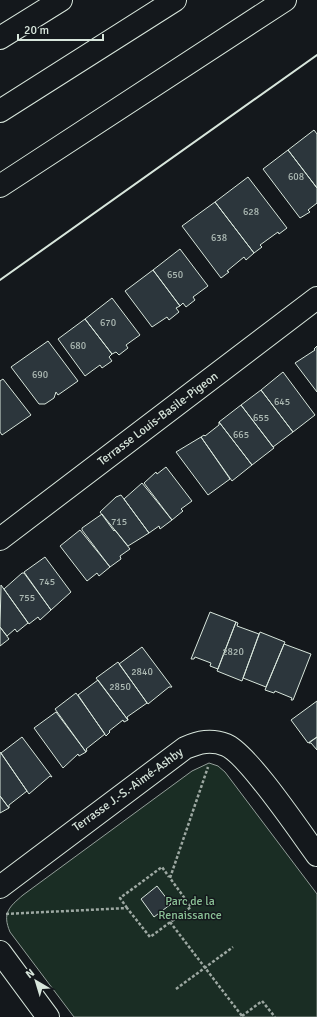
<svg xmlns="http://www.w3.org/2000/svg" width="317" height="1017" font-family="Signika,sans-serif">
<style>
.green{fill:#1a2d24;stroke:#939e99}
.building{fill:#2c363c;stroke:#d8e6dc}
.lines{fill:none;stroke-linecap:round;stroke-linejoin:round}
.minor-casing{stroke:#d8e6dc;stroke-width:24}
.highway-casing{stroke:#d8e6dc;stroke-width:24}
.path{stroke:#9da8a2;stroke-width:2.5;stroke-dasharray:3 2;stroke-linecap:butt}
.minor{stroke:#14181c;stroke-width:22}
.highway{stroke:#14181c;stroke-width:22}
.wall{stroke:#d8e6dc;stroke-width:2}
.labels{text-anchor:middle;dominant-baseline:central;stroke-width:3;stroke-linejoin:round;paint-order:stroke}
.number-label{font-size:10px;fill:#adbab4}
.street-label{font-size:12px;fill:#d8e6dc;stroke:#14181c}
.park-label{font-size:12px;fill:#8ac095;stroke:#14181c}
</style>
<rect width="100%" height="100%" fill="#14181c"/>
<path class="green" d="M209 763 218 766 225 772 317 894V1017H74L10 932C2 913 9 907 23 895L192 771Z"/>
<path class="building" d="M314 130 317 134V188L288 150Z
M288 150 317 188V203L308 210 310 212 300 218 263 169Z
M248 177 287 228 279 234 278 232 260 245 262 247 254 253 215 202Z
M215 202 254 253 246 260 244 257 227 271 229 272 221 278 182 226Z
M180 249 208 286 193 297 195 300 186 307 183 303 180 306 153 270Z
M153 270 180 306 176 308 179 312 169 320 167 317 152 327 125 291Z
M112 298 140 335 126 345 128 348 119 355 116 352 112 354 85 319Z
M85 319 112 354 109 357 112 361 102 368 100 365 85 376 58 339Z
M48 341 78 381 58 395 56 392 54 398 45 404H39L11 367Z
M317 346V392L295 363 315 350 314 349Z
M283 372 315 415 293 432 261 390Z
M3 379 31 415 2 435 0 432V381Z
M261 390 293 432 273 447 241 405Z
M241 405 274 448 252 465 219 422Z
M219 422 252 465 232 481 201 437 204 435 205 436 219 425Z
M201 437 230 479 208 495 176 452Z
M166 467 192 501 181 509 183 511 172 520 144 483 156 472 157 474Z
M142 483 172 520 160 529 159 526 149 533 124 499Z
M121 495 149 533 128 546 115 530 114 531 100 512 116 497Z
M102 514 130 549 120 556 121 559 110 567 82 530V528Z
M80 530 110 567 99 576 97 573 87 581 60 546Z
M45 557 71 592 51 610 24 572Z
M22 573H24L51 610 40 620 38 617 29 624 4 589Z
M1 585 28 623 17 632 15 629 7 636 0 627Z
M210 612 236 622 218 669 210 666 211 663 195 657 194 659H191Z
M236 622 238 623 237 626 259 634 242 681 217 671Z
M0 627 9 639 0 646Z
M260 632 285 642 266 687 243 678Z
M284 644 311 654 293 700H291L292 698 275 691 274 693 265 690Z
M142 647 172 687H169L148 704 119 664Z
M118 662 147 703 127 717 128 720 96 678Z
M98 680 128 720 124 722 123 720 109 731 110 732 106 736 78 695Z
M76 693 105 734 86 749 87 750 86 752 55 709Z
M317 701V737L308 743 291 720Z
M56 712 86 752 79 756 78 754 63 768 34 728Z
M22 737 52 777 50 776 29 794 1 753Z
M317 737V750L311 743H309Z
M0 752 27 791 9 805V808L0 796Z
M0 796 9 808 0 813Z
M157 886 171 904 154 917 141 899Z"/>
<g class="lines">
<g class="minor-casing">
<path id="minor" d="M0 539 317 298
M0 887 185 748C199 742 211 739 226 745 248 754 300 832 317 855
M0 952 48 1017"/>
</g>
<g class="highway-casing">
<path id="highway" d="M0 38 61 0
M0 111 175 0
M0 186 285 0"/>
</g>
<path class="path" d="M127 908 120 898 162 867 169 877
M6 914 127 908 150 937 191 907 170 878 208 767
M170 922 242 1016
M176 989 233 947
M242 1016 262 1001 275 1017"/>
<use href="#minor" class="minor"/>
<use href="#highway" class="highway"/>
<path class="wall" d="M0 280 317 55"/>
</g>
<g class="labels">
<g class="number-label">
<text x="296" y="177">608</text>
<text x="251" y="212">628</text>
<text x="219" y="238">638</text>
<text x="175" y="275">650</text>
<text x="108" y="323">670</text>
<text x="78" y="346">680</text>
<text x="40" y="375">690</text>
<text x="282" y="402">645</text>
<text x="261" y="418">655</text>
<text x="241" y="435">665</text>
<text x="119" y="522">715</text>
<text x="47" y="582">745</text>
<text x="27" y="598">755</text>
<text x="233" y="652">2820</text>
<text x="142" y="672">2840</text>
<text x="120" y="687">2850</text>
</g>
<g class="street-label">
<text transform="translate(158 419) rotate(-37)">Terrasse Louis-Basile-Pigeon</text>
<text transform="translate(128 790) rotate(-36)">Terrasse J.-S.-Aimé-Ashby</text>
</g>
<g class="park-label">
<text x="190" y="901">Parc de la<tspan x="190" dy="14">Renaissance</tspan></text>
</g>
</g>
<g transform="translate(36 981) rotate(322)" stroke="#14181c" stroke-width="3" paint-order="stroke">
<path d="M0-3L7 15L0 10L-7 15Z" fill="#d8e6dc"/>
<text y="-6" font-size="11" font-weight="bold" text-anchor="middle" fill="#d8e6dc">N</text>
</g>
<path d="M18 34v6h85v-6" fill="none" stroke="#d8e6dc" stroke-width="2"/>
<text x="24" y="34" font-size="12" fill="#d8e6dc" stroke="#14181c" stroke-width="3" paint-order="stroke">20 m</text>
</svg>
